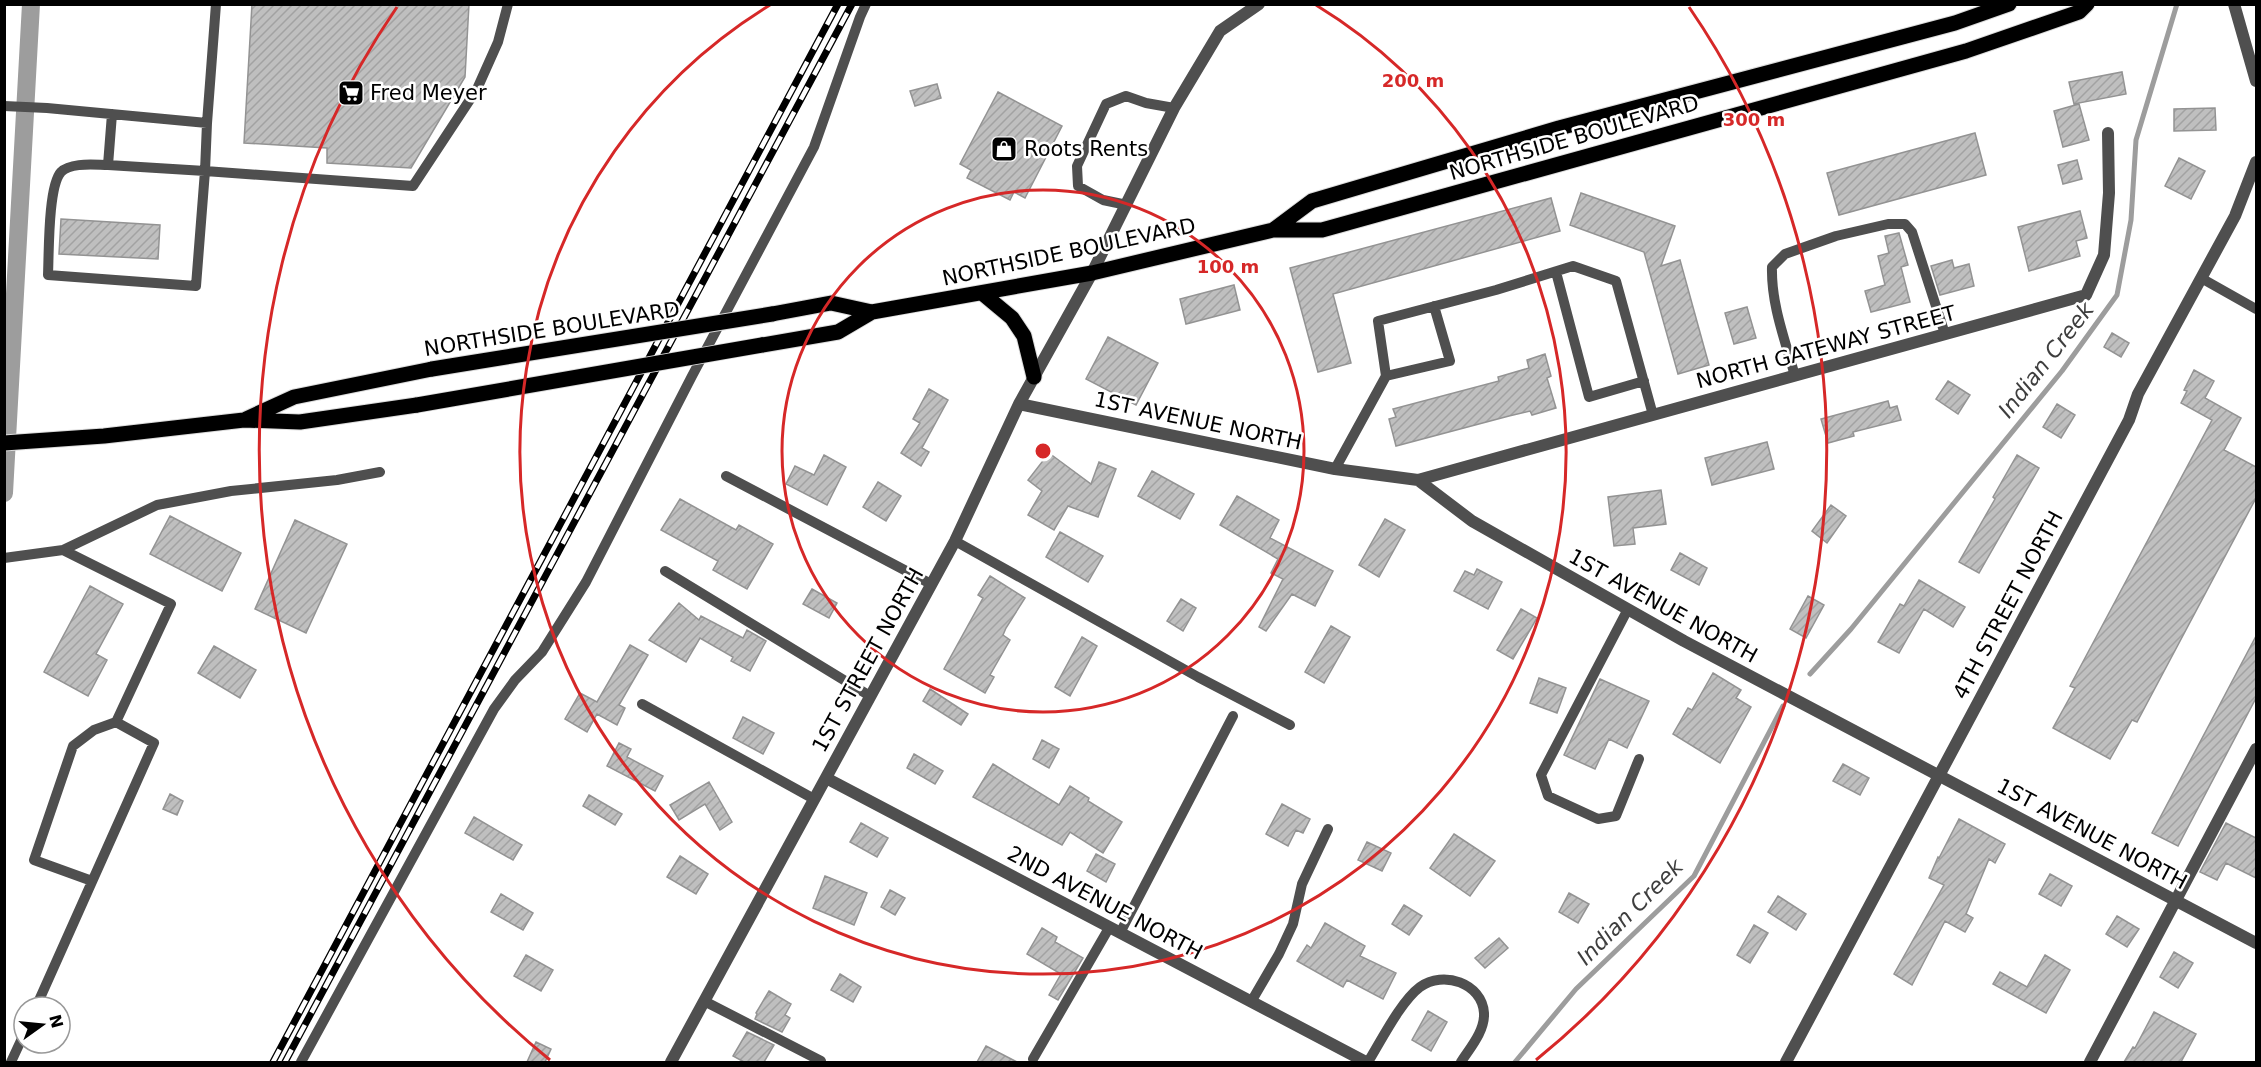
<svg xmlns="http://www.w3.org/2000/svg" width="2261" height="1067" font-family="'DejaVu Sans',sans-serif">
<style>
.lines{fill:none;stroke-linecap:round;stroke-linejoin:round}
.stream{stroke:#9d9d9d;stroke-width:5}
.canal{stroke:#9d9d9d;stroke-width:18}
.building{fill:url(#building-hatch);stroke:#939393;stroke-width:1.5}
.primary-casing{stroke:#dbdbdb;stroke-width:17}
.lane{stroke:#4f4f4f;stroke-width:10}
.street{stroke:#4f4f4f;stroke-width:12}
.primary{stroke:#000;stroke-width:15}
.rail-casing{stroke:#000;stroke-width:7}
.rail{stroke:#fff;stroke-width:4.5;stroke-dasharray:14;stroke-linecap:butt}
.primary-bridge-casing{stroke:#dbdbdb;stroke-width:17;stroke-linecap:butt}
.primary-bridge{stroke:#000;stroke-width:15}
.ring{fill:none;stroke:#d62828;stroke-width:3}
.labels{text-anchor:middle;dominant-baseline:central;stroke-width:5;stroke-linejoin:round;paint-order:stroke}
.poi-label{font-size:21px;fill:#000;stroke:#fff;text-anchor:start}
.street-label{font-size:21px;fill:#000;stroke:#fff}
.water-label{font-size:22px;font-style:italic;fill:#3e3e3e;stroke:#fff}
.centre{fill:#d62828;stroke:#fff;stroke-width:3}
.ring-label{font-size:18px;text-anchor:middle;font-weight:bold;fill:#d62828;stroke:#fff;stroke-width:5;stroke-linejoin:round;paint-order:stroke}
</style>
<defs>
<pattern id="building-hatch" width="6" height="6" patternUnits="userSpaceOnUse" patternTransform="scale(1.5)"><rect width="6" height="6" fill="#bfbfbf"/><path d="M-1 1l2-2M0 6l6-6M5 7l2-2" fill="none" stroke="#a2a2a2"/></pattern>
</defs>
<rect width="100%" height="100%" fill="#fff"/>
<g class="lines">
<path class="stream" d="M1810 674 1851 629 2062 371 2117 295 2131 220 2136 140 2177 4
M1515 1062 1576 989 1694 876 1783 706"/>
<path class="canal" d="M4 493 31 4"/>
</g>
<path class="building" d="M252 4H469L465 77 411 168 327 163V148L244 143Z
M2122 72 2126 94 2074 104 2069 82Z
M937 84 941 98 915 106 910 91Z
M998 92 1062 126 1025 198 1014 192 1010 200 967 178 971 170 960 164Z
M2079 104 2089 140 2063 147 2054 111Z
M2215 108 2216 130 2174 131V109Z
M1975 133 1986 175 1839 215 1827 173Z
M2179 158 2205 171 2191 199 2165 186Z
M2077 160 2082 179 2063 184 2058 165Z
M1581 193 1675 226 1661 266 1680 260 1709 365 1678 374 1644 252 1570 225Z
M1551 198 1560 231 1333 294 1351 363 1318 372 1290 268Z
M2080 211 2087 238 2076 241 2080 256 2029 271 2018 227Z
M61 219 160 225 158 259 59 254Z
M1899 233 1908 265 1901 267 1910 302 1871 312 1865 291 1885 285 1878 256 1889 253 1885 236Z
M1952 260 1954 268 1969 264 1974 286 1940 295 1931 266Z
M1234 285 1240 310 1186 324 1180 299Z
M1747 307 1756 338 1734 344 1725 313Z
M2112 333 2129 343 2121 357 2104 347Z
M1108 337 1158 363 1136 405 1086 379Z
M1545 354 1551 376 1547 378 1556 408 1532 415 1530 411 1509 416 1396 446 1389 419 1396 417 1393 409 1499 381 1498 377 1529 368 1527 360Z
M2194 370 2214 381 2205 398 2241 418 2224 450 2256 467V498L2137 722 2132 720 2110 759 2053 728 2075 688 2070 686 2212 420 2181 403 2187 391 2184 390Z
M1948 381 1970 395 1958 414 1936 399Z
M929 389 948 400 922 448 929 452 921 466 901 453 920 423 913 419Z
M1888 401 1890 408 1897 406 1901 420 1853 432 1854 436 1828 443 1821 419Z
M2057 404 2075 415 2061 438 2043 427Z
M1767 442 1774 469 1712 485 1705 458Z
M1049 453 1091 484 1099 462 1116 469 1098 517 1068 506 1054 530 1028 515 1042 491 1028 480Z
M824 455 846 467 827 505 786 484 795 466 814 475Z
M2017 455 2039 468 1979 573 1959 562 1995 499 1993 497Z
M1152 471 1194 494 1180 519 1138 496Z
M878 482 901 496 886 521 863 507Z
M1661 490 1666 524 1633 528 1635 544 1614 546 1608 497Z
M1237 496 1279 520 1270 538 1333 571 1315 606 1292 594 1266 631 1259 627 1283 579 1271 573 1278 559 1220 525Z
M680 499 736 530 739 525 773 544 747 589 713 570 718 561 661 530Z
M1831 505 1846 516 1827 543 1812 531Z
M170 516 241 553 222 591 150 554Z
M1385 519 1405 530 1379 577 1359 565Z
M295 520 347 544 306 633 255 609Z
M1060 532 1103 556 1088 582 1046 557Z
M1680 553 1707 568 1699 585 1671 570Z
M1477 569 1502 582 1488 609 1454 591 1465 571 1474 575Z
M990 576 1025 598 1006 628 1003 635 1010 640 990 675 994 677 985 693 944 669 983 598 978 595Z
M1919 580 1965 607 1953 627 1924 609 1899 653 1878 642 1900 604 1904 606Z
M90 586 123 604 96 654 107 660 88 696 44 672Z
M812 589 837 603 829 618 803 604Z
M1808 596 1824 605 1806 638 1790 629Z
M1181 599 1196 608 1183 631 1167 621Z
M679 603 699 620 701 616 743 638 747 630 766 641 750 671 731 661 733 657 700 638 686 662 649 640Z
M1521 609 1537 618 1513 659 1497 650Z
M1331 626 1350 637 1324 683 1305 672Z
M2256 636V698L2178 846 2152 833Z
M1082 637 1097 646 1070 696 1055 687Z
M630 645 648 655 619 705 625 708 617 725 597 714 587 732 565 719 580 693 597 702Z
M214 646 256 670 240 698 198 673Z
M1713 673 1741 690 1736 698 1751 707 1720 763 1673 734 1688 708 1692 710Z
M1539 678 1566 688 1557 713 1530 703Z
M1600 679 1649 701 1627 748 1609 739 1595 769 1564 755Z
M930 689 968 714 961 725 923 701Z
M743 717 774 733 763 754 733 738Z
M1042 740 1059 749 1049 768 1033 759Z
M619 743 631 749 627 757 663 776 655 791 607 766Z
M914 754 943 771 935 784 907 768Z
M993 764 1059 805 1070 786 1089 798 1088 801 1122 822 1103 853 1070 832 1062 845 973 797Z
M1843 764 1869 778 1860 795 1833 781Z
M709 782 732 822 720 830 705 804 679 820 670 805Z
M170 794 183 801 177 815 163 809Z
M589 795 622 814 615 825 583 806Z
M1282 804 1310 819 1303 833 1296 830 1288 846 1266 834Z
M474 817 522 845 513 860 465 833Z
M1959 819 2005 844 1995 863 1989 859 1966 914 1973 918 1965 932 1945 921 1912 985 1894 974 1944 885 1929 878 1938 857 1939 858Z
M861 823 888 838 877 857 850 842Z
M2226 823 2256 838V878L2226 863 2217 880 2200 872Z
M1454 834 1495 861 1470 896 1430 868Z
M1367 842 1391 853 1382 871 1358 860Z
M1096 854 1115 864 1106 882 1087 871Z
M680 856 708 874 696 894 667 877Z
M2050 874 2072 886 2061 906 2039 894Z
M825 876 867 893 854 925 813 908Z
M890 890 905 898 895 915 881 907Z
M1569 893 1589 904 1578 923 1559 912Z
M501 894 533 913 523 930 491 912Z
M1778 896 1806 914 1796 930 1768 912Z
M1404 905 1422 916 1409 935 1392 924Z
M2117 916 2139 929 2127 947 2106 934Z
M1325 923 1365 946 1360 956 1396 973 1383 999 1347 980 1343 987 1297 961 1307 945 1311 948Z
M1754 925 1768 933 1750 963 1737 955Z
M1042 928 1057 937 1055 942 1083 958 1058 1000 1049 995 1061 974 1027 954Z
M1499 938 1508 948 1485 968 1475 958Z
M2174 952 2193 963 2178 988 2160 977Z
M526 955 553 970 541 991 514 976Z
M2045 955 2070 970 2046 1013 1993 984 2000 972 2027 987Z
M840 974 861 987 853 1002 831 990Z
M769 991 791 1004 785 1015 790 1018 782 1032 755 1019 757 1014 756 1013Z
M1428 1011 1447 1022 1431 1051 1412 1040Z
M2154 1012 2196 1034 2181 1062H2124L2133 1047 2135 1048Z
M747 1032 774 1045 764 1062H744L733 1056Z
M536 1042 551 1049 545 1062H527Z
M986 1046 1017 1062H977Z"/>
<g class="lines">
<g class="primary-casing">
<path id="primary" d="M1273 230 1312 201 1559 128 1955 23 2009 4
M982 293 1012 318 1024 336 1034 377
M772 314 831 303 872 312
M762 345 838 332 872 312 1092 273 1273 230H1322L1966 51 2079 12 2087 4
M246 419 294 397 432 369
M4 443 104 436 244 420 300 422 417 405"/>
</g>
<path class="lane" d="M4 106 47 108 207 123 216 4
M207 123 205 171 413 186 477 89 498 42 508 4
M108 165 205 171 196 286 48 275C49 254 48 186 61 172 71 162 95 165 108 165L112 114
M1127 205 1103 200 1078 186 1077 166 1106 104 1126 96 1146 103 1174 108
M1556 272 1589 397 1644 381
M2201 278 2256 309
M1386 376 1450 361 1434 306
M1795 376C1785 340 1771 304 1772 267L1785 254 1836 236 1888 224H1905L1912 232 1945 334
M1335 469 1386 376 1378 321 1496 290 1573 266 1616 281 1653 415
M726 476 931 584
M955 541 1198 677 1290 725
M4 558 63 550 157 505 231 491 337 480 380 472
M665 571 870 696
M1628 609 1541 775 1548 796 1598 819 1616 816 1639 759
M642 704 814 799
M92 881 34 860 73 746 94 730 116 722
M1120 933 1233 716
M704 1001 821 1061
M1251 1002 1279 954 1293 924 1302 884 1328 829
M36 1007 154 743 116 722 171 604 63 550
M1033 1059 1109 928
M11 1062 24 1034
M301 1062 494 709 515 680 542 652 586 582 692 376 814 147 860 17 866 4
M1368 1062C1381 1041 1401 1001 1420 987 1443 970 1482 983 1484 1013 1485 1031 1470 1048 1461 1062"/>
<path class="street" d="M2234 4 2256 81
M1019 404 1335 469 1418 480 1472 521 1684 641 2256 943
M1418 480 2086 295 2104 255 2109 193 2108 133
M826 778 1366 1062
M671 1062 955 541 1019 404 1092 273 1174 108 1220 31 1259 4
M1786 1062 2129 420 2138 394 2235 216 2256 162
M2090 1062 2256 749"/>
<use href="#primary" class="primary"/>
<g class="rail-casing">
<path id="rail" d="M273 1062 838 4
M285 1062 852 4"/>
</g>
<use href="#rail" class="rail"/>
<g class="primary-bridge-casing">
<path id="primary-bridge" d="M432 369 772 314
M417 405 762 345"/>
</g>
<use href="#primary-bridge" class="primary-bridge"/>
</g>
<g class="ring">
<circle cx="1043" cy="451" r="261"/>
<path d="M1316 5A523 523 0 1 1 770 5"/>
<path d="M550 1060A784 784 0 0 1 397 7M1689 7A784 784 0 0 1 1536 1060"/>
</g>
<defs>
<g id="supermarket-square" transform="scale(1.35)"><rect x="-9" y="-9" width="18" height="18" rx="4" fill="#000" stroke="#fff"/><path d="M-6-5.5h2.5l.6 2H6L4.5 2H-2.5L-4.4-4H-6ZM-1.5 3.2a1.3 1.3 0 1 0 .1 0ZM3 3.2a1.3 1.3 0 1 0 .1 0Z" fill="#fff"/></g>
<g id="shop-square" transform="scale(1.35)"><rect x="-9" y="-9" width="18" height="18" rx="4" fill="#000" stroke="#fff"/><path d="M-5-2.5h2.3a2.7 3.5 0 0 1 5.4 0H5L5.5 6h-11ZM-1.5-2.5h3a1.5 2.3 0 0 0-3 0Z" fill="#fff"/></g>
</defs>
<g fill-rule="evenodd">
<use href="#supermarket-square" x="351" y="93"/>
<use href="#shop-square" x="1004" y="149"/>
</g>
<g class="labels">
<g class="poi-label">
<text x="370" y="93">Fred Meyer</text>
<text x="1024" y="149">Roots Rents</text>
</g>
<g class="street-label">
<text transform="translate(1574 138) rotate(-16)">NORTHSIDE BOULEVARD</text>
<text transform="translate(1069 252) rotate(-12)">NORTHSIDE BOULEVARD</text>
<text transform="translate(552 329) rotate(-9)">NORTHSIDE BOULEVARD</text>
<text transform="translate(1826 347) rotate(-15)">NORTH GATEWAY STREET</text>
<text transform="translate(1198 421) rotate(12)">1ST AVENUE NORTH</text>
<text transform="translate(2008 605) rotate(-62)">4TH STREET NORTH</text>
<text transform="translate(1663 606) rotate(29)">1ST AVENUE NORTH</text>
<text transform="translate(868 660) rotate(-61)">1ST STREET NORTH</text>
<text transform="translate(2092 834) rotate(28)">1ST AVENUE NORTH</text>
<text transform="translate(1105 903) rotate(28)">2ND AVENUE NORTH</text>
</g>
<g class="water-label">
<text transform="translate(2046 360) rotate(-52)">Indian Creek</text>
<text transform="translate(1630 912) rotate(-45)">Indian Creek</text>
</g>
</g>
<circle cx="1043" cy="451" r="9" class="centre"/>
<g class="ring-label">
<text x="1413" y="87">200 m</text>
<text x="1754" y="126">300 m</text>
<text x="1228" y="273">100 m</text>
</g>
<rect width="2261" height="1067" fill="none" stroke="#000000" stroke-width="12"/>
<g transform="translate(42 1025) rotate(75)"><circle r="28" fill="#ffffff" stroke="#999999" stroke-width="1.5"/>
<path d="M0-4.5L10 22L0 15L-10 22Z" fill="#000000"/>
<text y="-9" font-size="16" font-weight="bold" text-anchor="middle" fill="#000000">N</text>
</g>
</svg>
